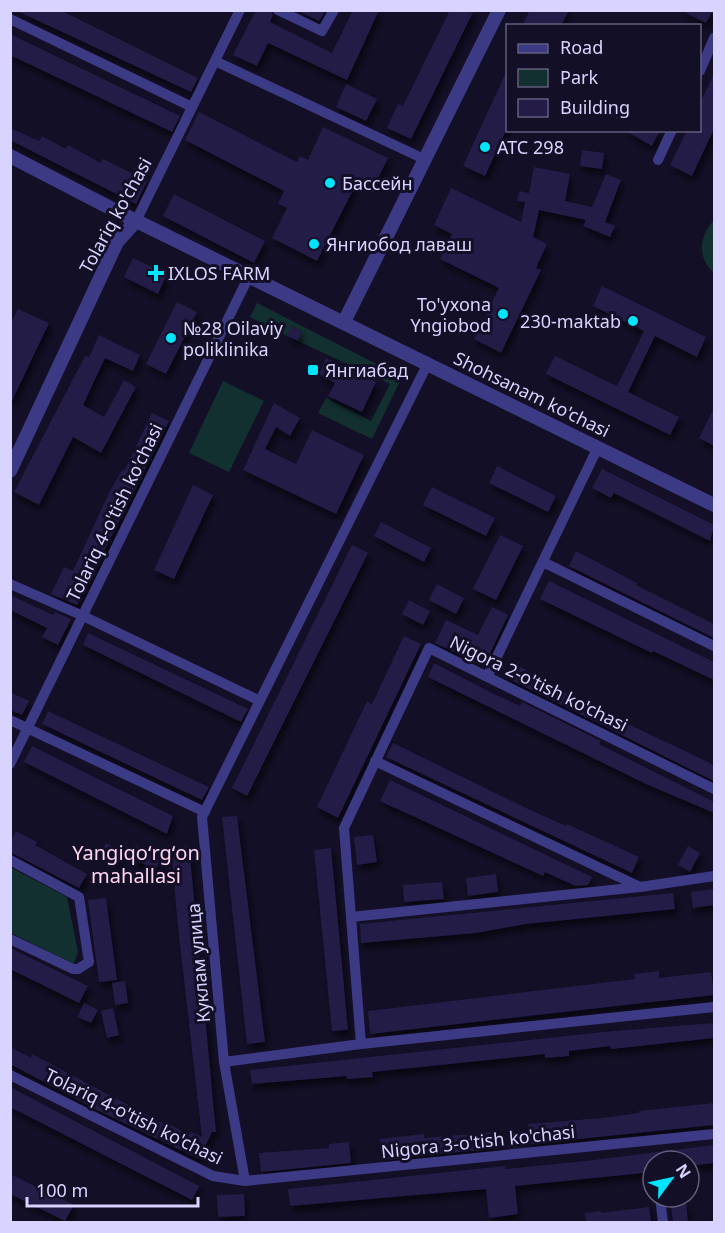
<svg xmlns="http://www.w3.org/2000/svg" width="725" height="1233" font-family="'Noto Sans',sans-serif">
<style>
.green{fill:#12302f}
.building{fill:#241b47;filter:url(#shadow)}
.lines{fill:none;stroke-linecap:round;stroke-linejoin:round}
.minor{stroke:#3d3a85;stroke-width:10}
.tertiary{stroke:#3d3a85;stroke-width:14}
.poi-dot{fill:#00e5ff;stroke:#130f26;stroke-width:2}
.labels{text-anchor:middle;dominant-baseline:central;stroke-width:6;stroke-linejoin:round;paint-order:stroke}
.poi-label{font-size:18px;fill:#d9d4ff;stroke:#130f26;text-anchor:start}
.street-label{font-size:18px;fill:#d9d4ff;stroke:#130f26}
.neighbourhood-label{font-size:20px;fill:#ffd6f0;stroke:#130f26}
</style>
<defs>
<filter id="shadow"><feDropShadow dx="3" dy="5.5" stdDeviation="3" flood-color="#0009"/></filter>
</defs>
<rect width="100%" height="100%" fill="#130f26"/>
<path class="green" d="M714 220V273C697 258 699 236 714 220Z
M257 303 402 377 372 439 318 413 326 398 371 421 390 384 298 341 302 332 292 326 287 336 250 317Z
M223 381 264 401 229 472 189 453Z
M10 867 67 897 78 952 74 964 11 933Z"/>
<path class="building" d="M15 10H60L198 78 191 92Z
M256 10H271L273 15 270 22 332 53 353 10H379L347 80 268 43 257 66 233 55Z
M296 10H320L324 13 319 21Z
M450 10H474L411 139 387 128 398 104 403 106Z
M530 10H569L561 26H522Z
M680 10H713L706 23Z
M10 34 180 116 172 132 10 55Z
M507 70V128L485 176 463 166Z
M714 74V129L692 176 670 165 687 130H699V105Z
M346 84 377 99 366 121 336 107Z
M199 112 297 162 300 156 308 160 323 127 388 158 375 185 359 178 317 261 272 238 287 208 278 204 284 191 185 140Z
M10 128 39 141 42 136 66 149 68 145 101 163 103 159 147 181 136 204 10 140Z
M624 130H660L652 146Z
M582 150 604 153 602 169 580 166Z
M534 167 570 174 565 201 592 207 606 174 621 180 605 222 615 226 610 237 583 226 586 220 539 210 533 237 547 244 536 268 541 270 501 353 474 339 499 288 440 259 452 234 434 225 451 188 521 222 525 202 517 201 519 191 529 193Z
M174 194 265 241 254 263 163 216Z
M133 258 167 274 158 294 124 277Z
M602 286 706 337 697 357 655 336 628 392 679 417 670 435 546 374 555 356 617 386 644 331 593 306Z
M177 302 197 312 166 374 146 364Z
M18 309 49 323 10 405V325Z
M291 326 302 332 298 341 287 336Z
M99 335 140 355 133 371 105 358 83 405 104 417 124 380 136 387 101 453 73 437 39 505 14 492 85 356 89 357Z
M326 358 376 382 362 412 328 396 335 383 319 374Z
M274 403 300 418 290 436 276 427 265 449 296 464 312 430 364 455 336 514 243 470Z
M714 408V446L699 438Z
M152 413 169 421 77 605 51 594 64 567 73 571 108 495 122 470 124 471Z
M497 466 556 496 548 512 489 483Z
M602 469 714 525 710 541 614 493 611 498 592 488Z
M193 485 213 495 174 579 154 570Z
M432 487 495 518 486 536 423 505Z
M381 522 431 548 424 562 374 536Z
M500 535 523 546 496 600 473 589Z
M352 545 368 553 247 796 232 788Z
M576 551 637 583 636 585 714 624V638L569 566Z
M549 581 714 662V680L653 651 652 653 540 599Z
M437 584 464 598 456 614 429 600Z
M10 595 53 615 55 612 71 619 58 645 42 637 47 628 10 610Z
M409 600 430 611 423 625 402 614Z
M492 607 508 615 486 662 456 648 454 652 435 643 446 620 478 635Z
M88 633 248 709 241 722 83 645Z
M404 636 421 644 338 818 317 807 367 701 372 704Z
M512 662 584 703 708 762 714 766V781L505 677Z
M434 663 494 694 520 706 522 702 601 741 599 744 714 802V813L646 784 428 677Z
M10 692 29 701 22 715 10 710Z
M48 711 209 787 202 800 42 724Z
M393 743 528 809 566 826 567 824 639 857 632 873 386 757Z
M32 746 173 816 167 834 24 762Z
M390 780 592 877 588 885 575 886 545 872 543 876 380 801Z
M237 816 265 1042 247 1044 222 817Z
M16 831 37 842 35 845 87 874 79 888 10 852V843Z
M373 835 377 862 357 865 354 837Z
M106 843 121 852 115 864 100 855Z
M135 845 161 854 157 868 130 860Z
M189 846 216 1132H212L199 1159 95 1109 10 1064V1047L31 1058 32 1054 166 1125 167 1123 189 1135 191 1132 202 1137 178 927 171 847Z
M688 846 700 853 690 872 678 865Z
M331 848 348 1030 332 1031 314 850Z
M496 874 498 892 468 896 466 878Z
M442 882 444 899 404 902 403 885Z
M714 889V905L693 908 691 892Z
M673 893 675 909 526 924 476 933 361 943 360 924Z
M106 898 117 980 99 982 88 900Z
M10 948 88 986 79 1003 10 969Z
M659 971V978L711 972 714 995 370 1034 368 1011 635 979 634 974Z
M125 981 128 1003 115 1005 112 983Z
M84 1003 98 1010 91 1023 77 1017Z
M113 1008 119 1035 107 1038 101 1011Z
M714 1023V1038L611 1049 610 1046 569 1051V1056L545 1058V1054L372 1072 373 1077 347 1079 346 1076 252 1084 250 1070 603 1032Z
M10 1087 199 1186 192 1200 10 1107Z
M714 1103V1125L531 1144 528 1124 602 1118 639 1113V1111Z
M497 1132 499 1148 382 1160 380 1139 424 1134V1138Z
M349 1142 351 1163 261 1172 259 1153 329 1148V1144Z
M714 1145V1163L689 1166V1161H653V1172L515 1186 518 1214 489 1218 486 1189 290 1206 288 1189 505 1166 506 1169 586 1161Z
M10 1174 74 1205 65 1221 10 1194Z
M244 1194 245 1216 218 1217 217 1195Z
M686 1203 688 1222H673L671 1205Z
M649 1207 651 1222H586L585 1213 601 1211V1213Z"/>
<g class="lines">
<path class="minor" d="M278 10 322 31 334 10
M10 19 192 107
M215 61 424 159
M700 71 714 38
M658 160 672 130
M136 221 240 10
M543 562 714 646
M10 584 81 615 258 700
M488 675 598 447
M10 720 205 812
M375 761 640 887
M10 764 249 276
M10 860 79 897 89 962 78 969H73L10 939
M351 917 640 887 714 876
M361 1044 344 828 429 648 714 789
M224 1062 361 1044 714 1007
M10 1075 213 1176 245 1181 714 1134
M245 1181 224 1062 202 817 428 363
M660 1197 663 1222"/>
<path class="tertiary" d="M10 156 118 212 714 505
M344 322 499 10
M10 471 117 242 136 221"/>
</g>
<g class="poi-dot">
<circle cx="485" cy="147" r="6"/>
<circle cx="330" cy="183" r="6"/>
<circle cx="314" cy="244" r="6"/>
<path d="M153 264h6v6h6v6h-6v6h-6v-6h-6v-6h6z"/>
<circle cx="503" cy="314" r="6"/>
<circle cx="633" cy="321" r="6"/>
<circle cx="171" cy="338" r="6"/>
<rect x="307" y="364" width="12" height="12" rx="3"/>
</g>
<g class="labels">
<g class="poi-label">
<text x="497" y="147">АТС 298</text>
<text x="342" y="183">Бассейн</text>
<text x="326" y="244">Янгиобод лаваш</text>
<text x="168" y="273">IXLOS FARM</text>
<text x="491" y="304" text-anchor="end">To'yxona<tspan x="491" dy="21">Yngiobod</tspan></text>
<text x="621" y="321" text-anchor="end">230-maktab</text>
<text x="183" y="328">№28 Oilaviy<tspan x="183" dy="21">poliklinika</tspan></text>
<text x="325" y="370">Янгиабад</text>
</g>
<g class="street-label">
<text transform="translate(115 215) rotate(-61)">Tolariq ko'chasi</text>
<text transform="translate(532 394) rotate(26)">Shohsanam ko'chasi</text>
<text transform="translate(114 512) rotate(-64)">Tolariq 4-o'tish ko'chasi</text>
<text transform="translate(539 683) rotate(26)">Nigora 2-o'tish ko'chasi</text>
<text transform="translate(198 963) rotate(-95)">Куклам улица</text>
<text transform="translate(134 1116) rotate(26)">Tolariq 4-o'tish ko'chasi</text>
<text transform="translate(478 1141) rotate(-6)">Nigora 3-o'tish ko'chasi</text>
</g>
<g class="neighbourhood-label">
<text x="136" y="852">Yangiqoʻrgʻon<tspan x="136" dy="23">mahallasi</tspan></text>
</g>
</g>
<rect width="725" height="1233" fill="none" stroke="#d9d4ff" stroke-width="24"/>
<rect x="506" y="24" width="195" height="108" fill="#130f26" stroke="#625e7d" stroke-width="1.5"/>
<rect x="518" y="44" width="30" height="9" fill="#3d3a85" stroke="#625e7d" stroke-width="1.5"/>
<text x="560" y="54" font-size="18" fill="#d9d4ff">Road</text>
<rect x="518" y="69" width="30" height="18" fill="#12302f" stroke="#625e7d" stroke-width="1.5"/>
<text x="560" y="84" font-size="18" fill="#d9d4ff">Park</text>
<rect x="518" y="99" width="30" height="18" fill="#241b47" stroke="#625e7d" stroke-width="1.5"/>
<text x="560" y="114" font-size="18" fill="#d9d4ff">Building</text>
<g transform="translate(671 1179) rotate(57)"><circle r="28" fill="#130f26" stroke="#625e7d" stroke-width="1.5"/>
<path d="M0-4.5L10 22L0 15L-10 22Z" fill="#00e5ff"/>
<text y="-9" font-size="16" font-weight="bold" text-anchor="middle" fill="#d9d4ff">N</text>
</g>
<path d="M27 1197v9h171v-9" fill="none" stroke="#d9d4ff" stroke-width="3"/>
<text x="36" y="1197" font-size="18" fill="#d9d4ff" stroke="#130f26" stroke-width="4.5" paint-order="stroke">100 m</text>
</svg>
